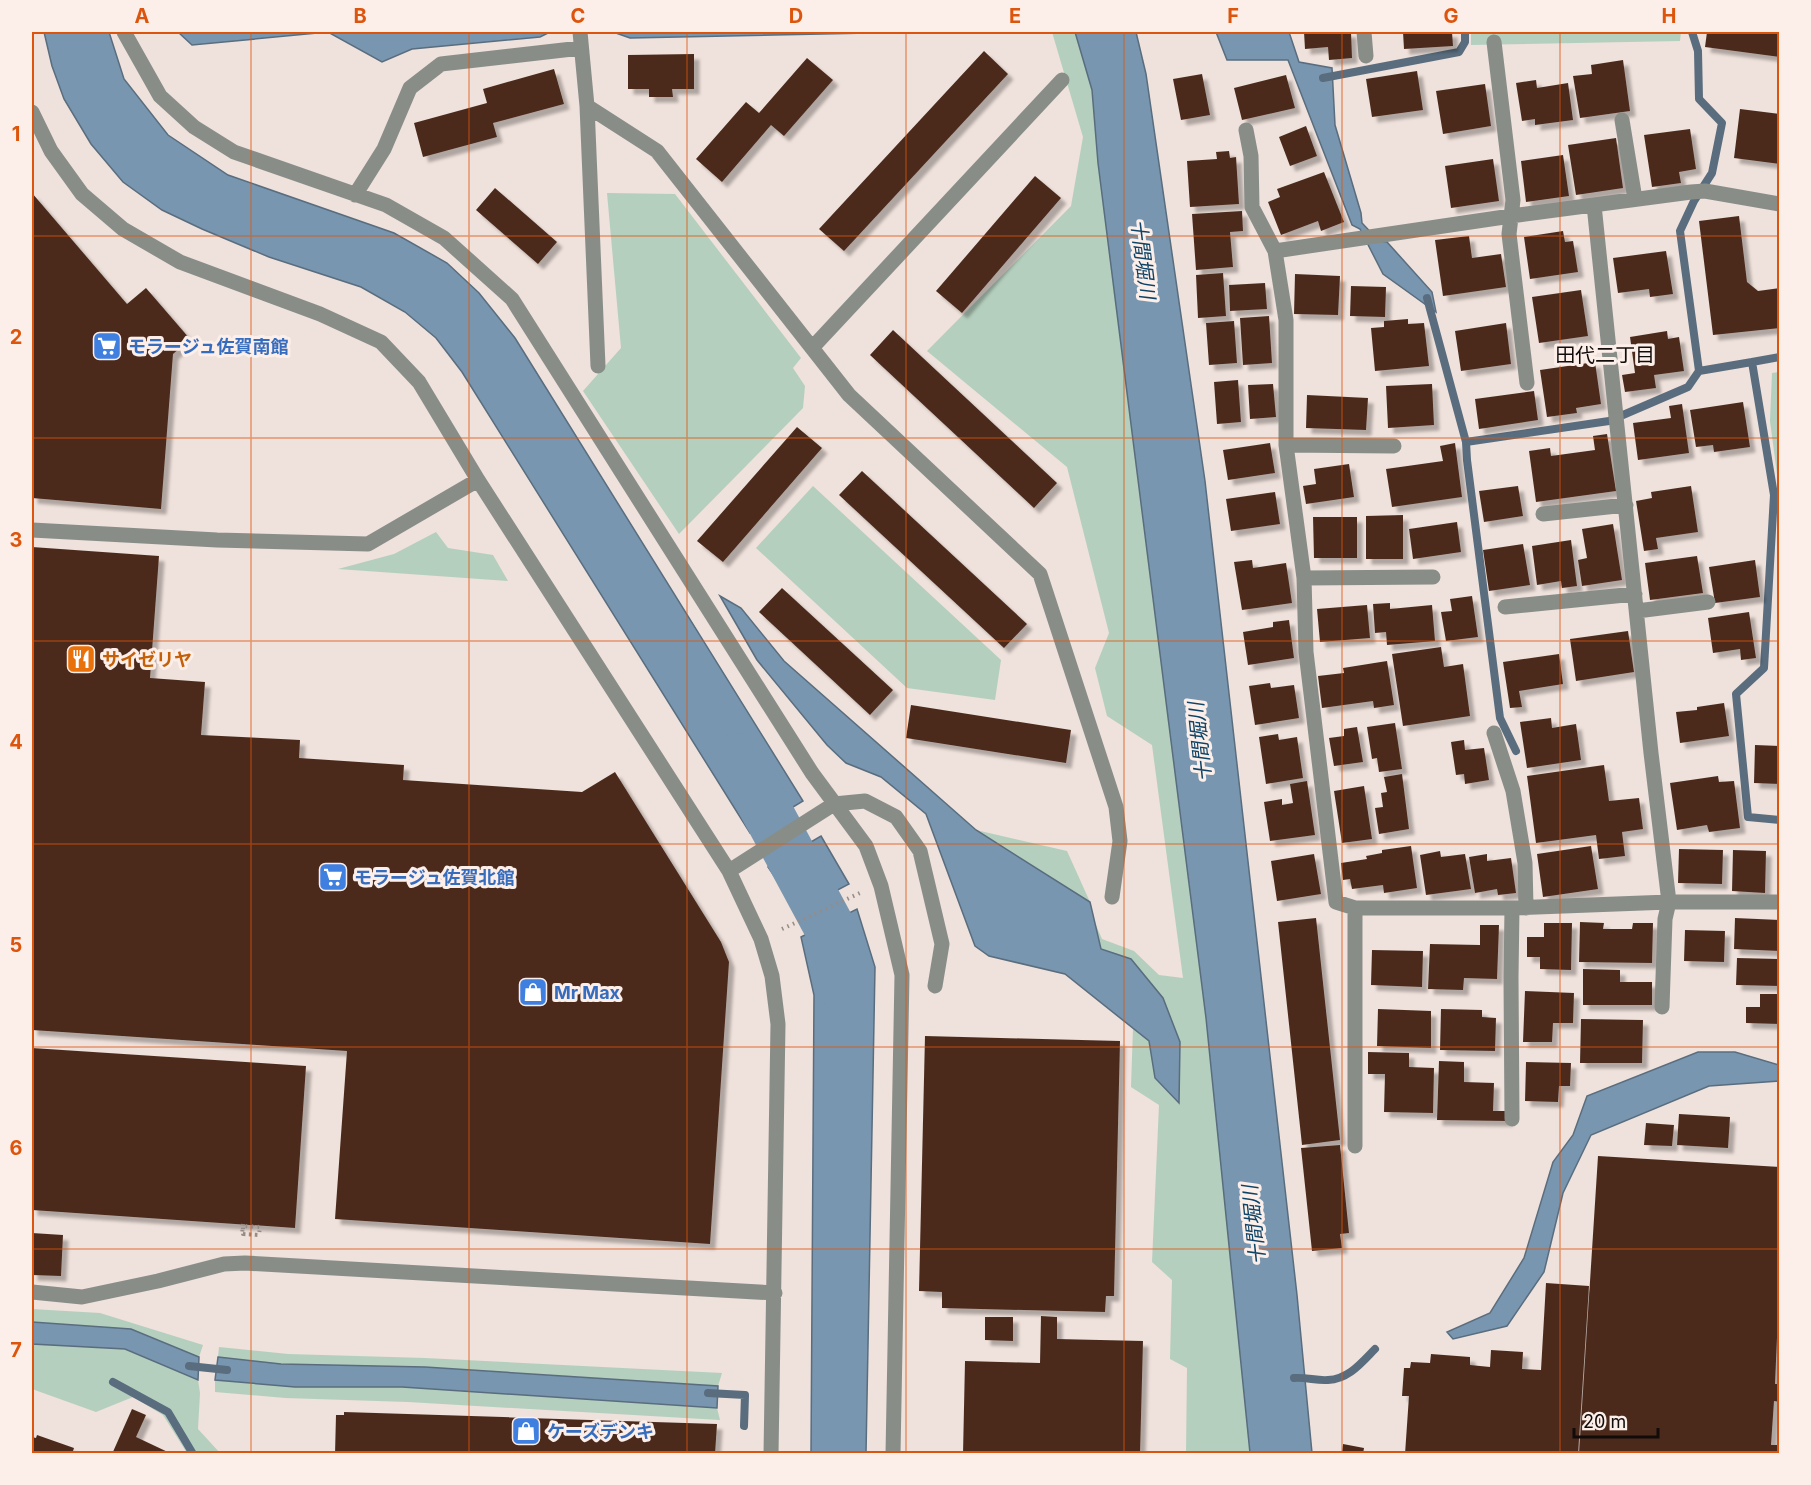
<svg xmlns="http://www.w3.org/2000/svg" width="1811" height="1485" font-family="Inter,'Noto Sans JP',sans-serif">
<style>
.green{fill:#b4cfbe}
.water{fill:#7896b0;stroke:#596d7e;stroke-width:1.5}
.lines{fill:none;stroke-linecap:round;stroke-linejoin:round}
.stream{stroke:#596d7e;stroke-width:8}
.river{stroke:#7896b0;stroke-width:51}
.building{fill:#4b2c1f;filter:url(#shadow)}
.path{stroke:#968c87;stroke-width:4;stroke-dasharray:1.5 4.5;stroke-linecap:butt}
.minor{stroke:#898d88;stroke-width:15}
.grid{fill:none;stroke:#dd550c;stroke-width:1.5;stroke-opacity:0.55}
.labels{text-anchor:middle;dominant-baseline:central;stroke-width:6;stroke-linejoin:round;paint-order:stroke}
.shop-label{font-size:18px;font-weight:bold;fill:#366cbe;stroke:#fceee9;text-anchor:start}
.food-label{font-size:18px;font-weight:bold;fill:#c56008;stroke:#fceee9;text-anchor:start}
.water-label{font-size:20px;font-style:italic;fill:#0d4367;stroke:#fceee9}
.neighbourhood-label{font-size:20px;fill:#110c0a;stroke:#fceee9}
.neatline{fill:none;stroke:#dd550c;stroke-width:2}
.grid-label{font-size:20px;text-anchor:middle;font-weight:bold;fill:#dd550c}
</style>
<defs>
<filter id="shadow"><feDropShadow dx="5.5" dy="5.5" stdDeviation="1.5" flood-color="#0004"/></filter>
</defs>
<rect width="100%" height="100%" fill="#efe1db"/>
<path class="green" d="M1052 32H1075L1092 90 1098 163 1206 1018 1250 1453H1186L1187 1368 1170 1359 1172 1280 1152 1262 1159 1105 1131 1087 1133 1028 1149 1041 1155 1078 1179 1102 1131 959 1101 950 1095 923 1102 939 1134 951 1159 975 1183 978 1152 745 1107 716 1095 668 1109 633 1067 467 927 351 1071 206 1083 137Z
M1471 32H1681L1680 41 1471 45Z
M607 193 675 194 801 358 793 368 805 386 803 408 679 534 583 391 621 348Z
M1779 372H1780L1779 489 1770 421 1772 373Z
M813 486 1001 660 995 700 907 688 756 548Z
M436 532 448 548 493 555 508 581 338 569 394 554Z
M976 830 1067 851 1090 902Z
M32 1309 100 1313 203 1345 199 1357 131 1329 32 1322Z
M32 1344 125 1349 198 1380 200 1393 198 1429 220 1453H187L163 1415 133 1397 96 1412 32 1389Z
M219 1347 288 1354 425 1358 722 1373 718 1386 426 1367 281 1364 218 1357Z
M215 1380 295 1387H402L717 1408 720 1420 408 1402 285 1398 215 1392Z"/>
<path class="water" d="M44 32H109L124 79 168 135 228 175 394 233 447 263 479 293 515 338 803 801 750 833 462 372 436 338 405 312 361 287 269 257 202 229 162 210 123 182 91 144 64 99 52 66Z
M178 32H550L540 37 412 49 382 62 328 32 192 45Z
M613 32H917L630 38Z
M1075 32H1136L1146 74 1205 481 1297 1295 1312 1453H1250L1206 1018 1098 163 1092 90Z
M1216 32H1289L1299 62 1332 68 1335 125 1361 213 1362 223 1379 241 1387 242 1432 292 1436 312 1383 274 1360 229 1352 225 1288 60H1227Z
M720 596 741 608 784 661 976 830 1090 902 1101 949 1131 959 1163 998 1180 1042 1179 1103 1155 1078 1149 1041 1065 974 989 956 975 946 926 814 881 777 846 763 827 745 757 660Z
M821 836 849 884 798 911 768 867Z
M857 909 875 967 866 1453H811L814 995 801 937Z
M1698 1052H1735L1779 1065V1081L1709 1086 1591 1135 1563 1193 1544 1272 1507 1326 1453 1339 1447 1332 1490 1313 1524 1258 1553 1162 1573 1135 1587 1096Z
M32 1322 131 1329 199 1357 198 1380 125 1349 32 1344Z
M218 1357 281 1364 425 1367 718 1386 717 1408 402 1387H295L215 1380Z"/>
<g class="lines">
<path class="stream" d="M1692 32 1698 51 1699 99 1722 123 1712 173 1694 201 1680 231 1699 371
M1323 78 1459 52 1465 42V32
M1427 298 1466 442 1609 421 1688 387 1699 371 1752 362 1774 495 1764 668 1736 694 1748 817 1780 820
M1752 362 1780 357
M1466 442 1467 460 1500 718 1516 751
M189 1366 227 1370
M1294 1378C1306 1377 1317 1381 1328 1380 1349 1379 1362 1362 1375 1349
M113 1382 168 1412 193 1454
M708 1393 745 1395 744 1426"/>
<path class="river" d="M736 759 758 795 838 943 847 991"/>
</g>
<path class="building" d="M1304 32H1351L1352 58 1329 60 1328 47 1305 49Z
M1403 32H1452L1453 46 1404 49Z
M1707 32H1780V57L1705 47Z
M984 51 1008 74 844 251 819 229Z
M694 54V89H672L673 97H649V89H628V55Z
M807 58 833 80 784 136 771 125 722 182 696 159 746 102 759 113Z
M1623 60 1630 111 1580 118 1573 76 1592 74 1591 65Z
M554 69 564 104 493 123 497 137 423 157 414 123 487 103 483 89Z
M1417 71 1423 110 1372 117 1366 79Z
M1202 74 1210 115 1181 120 1173 79Z
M1286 75 1295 108 1242 120 1234 88Z
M1536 80 1537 88 1568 83 1573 120 1535 125V119L1522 121 1516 83Z
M1485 84 1491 126 1443 134 1436 91Z
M1740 109 1780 114V164L1734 158Z
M1306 126 1317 156 1290 166 1279 137Z
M1690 129 1696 169 1679 172 1681 183 1652 187 1644 135Z
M1616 138 1623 188 1576 195 1568 145Z
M1229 151 1230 158 1236 157 1239 204 1190 207 1187 161 1217 159 1216 152Z
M1563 155 1569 196 1526 202 1521 161Z
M1493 159 1499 201 1451 208 1445 166Z
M1324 172 1344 222 1321 231 1318 221 1281 235 1268 202 1280 197 1277 189Z
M1035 176 1061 198 962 313 936 291Z
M495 188 557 242 538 264 476 210Z
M32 193 127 304 146 288 190 339 173 354 161 509 32 498Z
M1242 211 1243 231 1230 232 1233 267 1196 270 1192 214Z
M1739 216 1747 282 1758 291 1780 288V328L1713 335 1699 221Z
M1563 231 1565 242 1573 241 1578 272 1530 279 1524 237Z
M1469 236 1472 258 1501 254 1506 287 1443 296 1435 240Z
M1666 251 1673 294 1650 297 1649 289 1618 293 1613 258Z
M1223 273 1226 316 1198 318 1196 275Z
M1295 274 1340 276 1338 315 1294 314Z
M1265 283 1267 309 1230 311 1229 285Z
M1351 286 1386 287 1385 317 1350 316Z
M1581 290 1588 336 1539 343 1532 297Z
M1269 316 1272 363 1243 365 1240 318Z
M1408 319V324L1424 323 1429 366 1375 371 1371 328 1384 327V321Z
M1234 321 1237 363 1209 365 1206 323Z
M1506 323 1511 364 1461 371 1455 331Z
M893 330 1057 483 1034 508 870 355Z
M1667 331 1668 339 1679 337 1684 371 1654 375 1656 388 1625 392 1622 375 1635 373 1630 337Z
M1595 362 1601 404 1576 408 1577 413 1547 417 1540 370Z
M1238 380 1241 422 1217 424 1214 382Z
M1273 384 1276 417 1250 419 1248 385Z
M1432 384 1434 425 1388 428 1386 386Z
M1534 391 1538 420 1479 429 1475 399Z
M1307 395 1368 398 1366 430 1306 428Z
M1743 402 1750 447 1714 452 1713 445 1696 447 1690 410Z
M1682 404 1689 453 1638 460 1633 423 1671 418 1669 406Z
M797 427 822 448 723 562 697 541Z
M1607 434 1616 491 1536 502 1529 451 1550 448 1551 456 1595 450 1593 436Z
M1270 443 1275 473 1228 480 1223 450Z
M1455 443 1462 497 1392 507 1386 469 1443 461 1440 446Z
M1349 464 1354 497 1306 504 1303 486 1316 484 1314 469Z
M862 471 1027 624 1004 648 839 495Z
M1518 486 1523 516 1484 522 1479 491Z
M1691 486 1698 532 1656 538 1658 549 1644 551 1636 501 1652 498 1651 492Z
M1275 492 1280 524 1231 531 1226 499Z
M1403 515V559H1366V516Z
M1313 517H1357V558H1314Z
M1457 522 1461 552 1413 559 1409 529Z
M1613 524 1622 580 1582 586 1578 560 1587 558 1582 529Z
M1571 540 1577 586 1562 588 1561 581 1537 585 1532 546Z
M1523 544 1530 585 1489 591 1483 550Z
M32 547 159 556 150 678 205 682 201 735 300 740 299 758 404 765 403 780 582 792 615 772 721 942 729 962 710 1244 335 1219 347 1051 32 1030Z
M1697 556 1703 593 1650 600 1645 563Z
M1252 560 1253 568 1286 563 1292 603 1242 610 1234 562Z
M1755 560 1760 597 1715 603 1709 567Z
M782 588 893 690 870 715 759 612Z
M1472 596 1478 637 1446 641 1441 612 1452 611 1450 599Z
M1390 603V609L1432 605 1435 641 1387 645 1386 632 1375 633 1373 604Z
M1367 605 1370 638 1320 642 1317 609Z
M1749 612 1756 658 1741 660 1740 649 1713 653 1708 618Z
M1289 620 1294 658 1248 665 1243 632 1273 627V622Z
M1628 631 1634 672 1576 681 1570 639Z
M1441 647 1444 667 1463 664 1470 716 1403 726 1392 654Z
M1559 654 1563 684 1519 691 1522 707 1510 708 1503 662Z
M1387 661 1394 705 1374 708 1373 701 1322 708 1318 676 1344 673 1343 668Z
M1270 683 1271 688 1294 685 1299 718 1255 725 1249 686Z
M1724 703 1729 736 1680 743 1676 712 1697 710V707Z
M911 705 1071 730 1066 763 906 738Z
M1551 718 1552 728 1576 724 1581 760 1527 768 1520 722Z
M1395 723 1402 769 1379 772 1377 758 1372 759 1367 727Z
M1357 727 1363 762 1334 766 1329 738 1344 736V729Z
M1278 734 1279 740 1297 737 1303 778 1266 784 1259 737Z
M1464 740 1465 750 1484 748 1489 780 1465 784 1464 774 1456 775 1451 742Z
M1755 745 1780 746V784L1754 783Z
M1604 765 1609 801 1639 798 1643 829 1622 832 1625 856 1599 859 1596 835 1536 843 1527 776Z
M1402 774 1409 829 1379 834 1375 808 1383 807 1381 793 1387 792 1384 777Z
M1718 776 1719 782 1734 781 1740 828 1709 832 1707 825 1677 830 1670 783Z
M1307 781 1315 835 1270 841 1264 802 1282 799V805L1293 803 1290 784Z
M1364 786 1372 839 1342 843 1334 791Z
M1411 846 1417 888 1384 893 1383 885 1352 889 1350 879 1343 880 1341 863 1367 859 1366 856 1382 853V850Z
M1591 846 1598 889 1543 897 1537 854Z
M1679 849 1723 850 1722 884 1678 883Z
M1733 850 1766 851 1765 893 1732 891Z
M1440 851 1441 857 1465 854 1471 889 1426 895 1420 855Z
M1314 854 1321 894 1277 901 1271 861Z
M1487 854V861L1511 858 1516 893 1498 895 1497 889 1475 893 1469 857Z
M1316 918 1340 1140 1302 1145 1278 922Z
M1735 918 1780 920V951L1734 949Z
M1580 922 1604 923 1603 929H1632L1633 923H1653L1652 963 1579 962Z
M1544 923H1572L1571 970 1540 969V957H1527V937H1544Z
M1480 925H1499L1497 979 1464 978 1463 990 1428 989 1430 944 1480 945Z
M1685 930 1725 931 1724 962 1684 961Z
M1372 950 1423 951 1422 987 1371 985Z
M1737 958 1780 959V986L1736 985Z
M1583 969 1620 970V982H1652V1005H1583Z
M1525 991 1574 993 1573 1023H1553L1552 1042H1523Z
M1760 994H1780V1024L1746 1023V1007H1760Z
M1378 1009 1431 1011V1048L1377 1046Z
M1441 1009 1482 1010V1017L1496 1018 1495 1051 1440 1050Z
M1581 1019 1643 1020 1642 1063H1580Z
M925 1036 1120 1041 1114 1296H1106L1105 1312 942 1308V1292L919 1291Z
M32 1048 306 1066 295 1228 32 1210Z
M1368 1052 1409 1053V1067L1434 1068 1433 1113 1384 1112 1385 1074H1368Z
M1439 1061 1464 1062V1082L1494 1083 1493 1111H1507V1121L1437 1120Z
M1526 1062 1571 1063 1570 1086H1559L1558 1102 1525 1101Z
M1679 1114 1730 1117 1728 1148 1677 1145Z
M1646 1123 1674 1125 1672 1146 1644 1145Z
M1340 1145 1349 1233 1340 1234 1342 1248 1312 1251 1301 1148Z
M1598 1156 1780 1167V1338H1777L1775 1384H1780V1402L1774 1401 1771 1445H1778L1777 1454H1579Z
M32 1233 63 1235 61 1276 32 1275Z
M1546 1283 1589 1286 1578 1454H1405L1409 1396H1402L1404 1368H1410L1411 1362 1430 1363 1431 1354 1470 1357V1365L1490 1367 1491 1350 1523 1352 1522 1369 1541 1370Z
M1041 1316 1057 1317V1339L1143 1341 1140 1454H963L965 1361 1040 1363Z
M985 1317H1013V1341L985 1340Z
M132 1409 146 1415 136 1437 172 1454H112Z
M344 1412 717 1424 715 1454H335L336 1415H344Z
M37 1435 74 1448 72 1454H32V1437L36 1438Z
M1343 1444 1364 1448 1363 1454H1342Z"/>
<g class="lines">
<path class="path" d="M782 929 860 893
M243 1224 242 1234 259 1235 260 1227 243 1226V1234L260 1235"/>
<path class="minor" d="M124 32 160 96 194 127 234 152 386 205 444 238 512 299 812 773 866 846 881 886 902 975 893 1454
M580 32 587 106 598 366
M1364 32 1366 56
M1494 42 1513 200 1509 234 1527 383
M587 106 657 151 849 395 1040 574 1116 807 1120 841 1112 897
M32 112 51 151 82 194 123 229 180 262 320 314 381 342 419 382 478 480 729 871 761 939 772 976 778 1024 771 1454
M1622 120 1635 199
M1246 130 1251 156 1252 207 1275 251
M355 195 384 149 410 88 441 64 581 48
M1780 204 1705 191 1691 192 1511 216 1275 251 1286 320V445L1304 578 1306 652 1336 902 1355 908H1512L1669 902H1780
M1594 205 1651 753 1669 902 1665 919 1662 1007
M812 348 1062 80
M1286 445 1394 446
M1543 514 1626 505
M32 530 217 540 368 544 478 480
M1304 578 1433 577
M1505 607 1635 594
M1637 611 1708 602
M1494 733 1513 791 1525 863 1526 908
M729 871 834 804 865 801 896 817 920 851 942 944 935 986
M1355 908V1146
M1512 1119 1511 977 1512 908
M32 1292 82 1297 158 1281 224 1264 245 1263 775 1293"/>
</g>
<path class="grid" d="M251 32V1454M469 32V1454M687 32V1454M906 32V1454M1124 32V1454M1342 32V1454M1560 32V1454M32 236H1780M32 438H1780M32 641H1780M32 844H1780M32 1047H1780M32 1249H1780"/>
<defs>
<g id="supermarket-square" transform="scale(1.5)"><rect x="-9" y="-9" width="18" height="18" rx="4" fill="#3f7fe0" stroke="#fceee9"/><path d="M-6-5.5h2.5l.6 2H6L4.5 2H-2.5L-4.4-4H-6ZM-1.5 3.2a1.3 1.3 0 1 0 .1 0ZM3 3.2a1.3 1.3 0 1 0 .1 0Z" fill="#fff"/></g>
<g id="restaurant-square" transform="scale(1.5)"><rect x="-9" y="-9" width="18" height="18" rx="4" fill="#e8710a" stroke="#fceee9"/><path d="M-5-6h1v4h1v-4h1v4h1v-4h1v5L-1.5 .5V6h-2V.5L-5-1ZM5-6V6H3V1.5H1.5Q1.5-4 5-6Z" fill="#fff"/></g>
<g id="shop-square" transform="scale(1.5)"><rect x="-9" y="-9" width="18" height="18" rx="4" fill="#3f7fe0" stroke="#fceee9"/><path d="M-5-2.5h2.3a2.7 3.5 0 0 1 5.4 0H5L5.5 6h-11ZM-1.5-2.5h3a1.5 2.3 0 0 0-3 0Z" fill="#fff"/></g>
</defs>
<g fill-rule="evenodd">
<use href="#supermarket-square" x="107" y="346"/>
<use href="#restaurant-square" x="81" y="659"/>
<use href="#supermarket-square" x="333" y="877"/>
<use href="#shop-square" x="533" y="992"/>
<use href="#shop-square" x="526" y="1431"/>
</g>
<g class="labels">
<g class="shop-label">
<text x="128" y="346">モラージュ佐賀南館</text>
<text x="354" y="877">モラージュ佐賀北館</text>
<text x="554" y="992">Mr Max</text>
<text x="547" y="1431">ケーズデンキ</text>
</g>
<g class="food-label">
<text x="102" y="659">サイゼリヤ</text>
</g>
<g class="water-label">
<text transform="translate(1143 259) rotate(83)">十間堀川</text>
<text transform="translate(1200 742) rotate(-96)">十間堀川</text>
<text transform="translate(1254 1225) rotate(-96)">十間堀川</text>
</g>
<g class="neighbourhood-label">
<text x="1605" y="355">田代二丁目</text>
</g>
</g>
<rect width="1811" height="1485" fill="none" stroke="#fceee9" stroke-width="66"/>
<path d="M1574 1428v9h84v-9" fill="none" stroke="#110c0a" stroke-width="3"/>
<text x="1583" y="1428" font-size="18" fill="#110c0a" stroke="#fceee9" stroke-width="4.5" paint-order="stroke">20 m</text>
<rect x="33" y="33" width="1745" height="1419" class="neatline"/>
<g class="grid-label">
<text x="142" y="23">A</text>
<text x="360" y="23">B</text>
<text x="578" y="23">C</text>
<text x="796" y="23">D</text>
<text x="1015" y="23">E</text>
<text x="1233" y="23">F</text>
<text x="1451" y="23">G</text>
<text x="1669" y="23">H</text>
<text x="16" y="141">1</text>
<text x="16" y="344">2</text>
<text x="16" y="547">3</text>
<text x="16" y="749">4</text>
<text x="16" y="952">5</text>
<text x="16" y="1155">6</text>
<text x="16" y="1357">7</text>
</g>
</svg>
